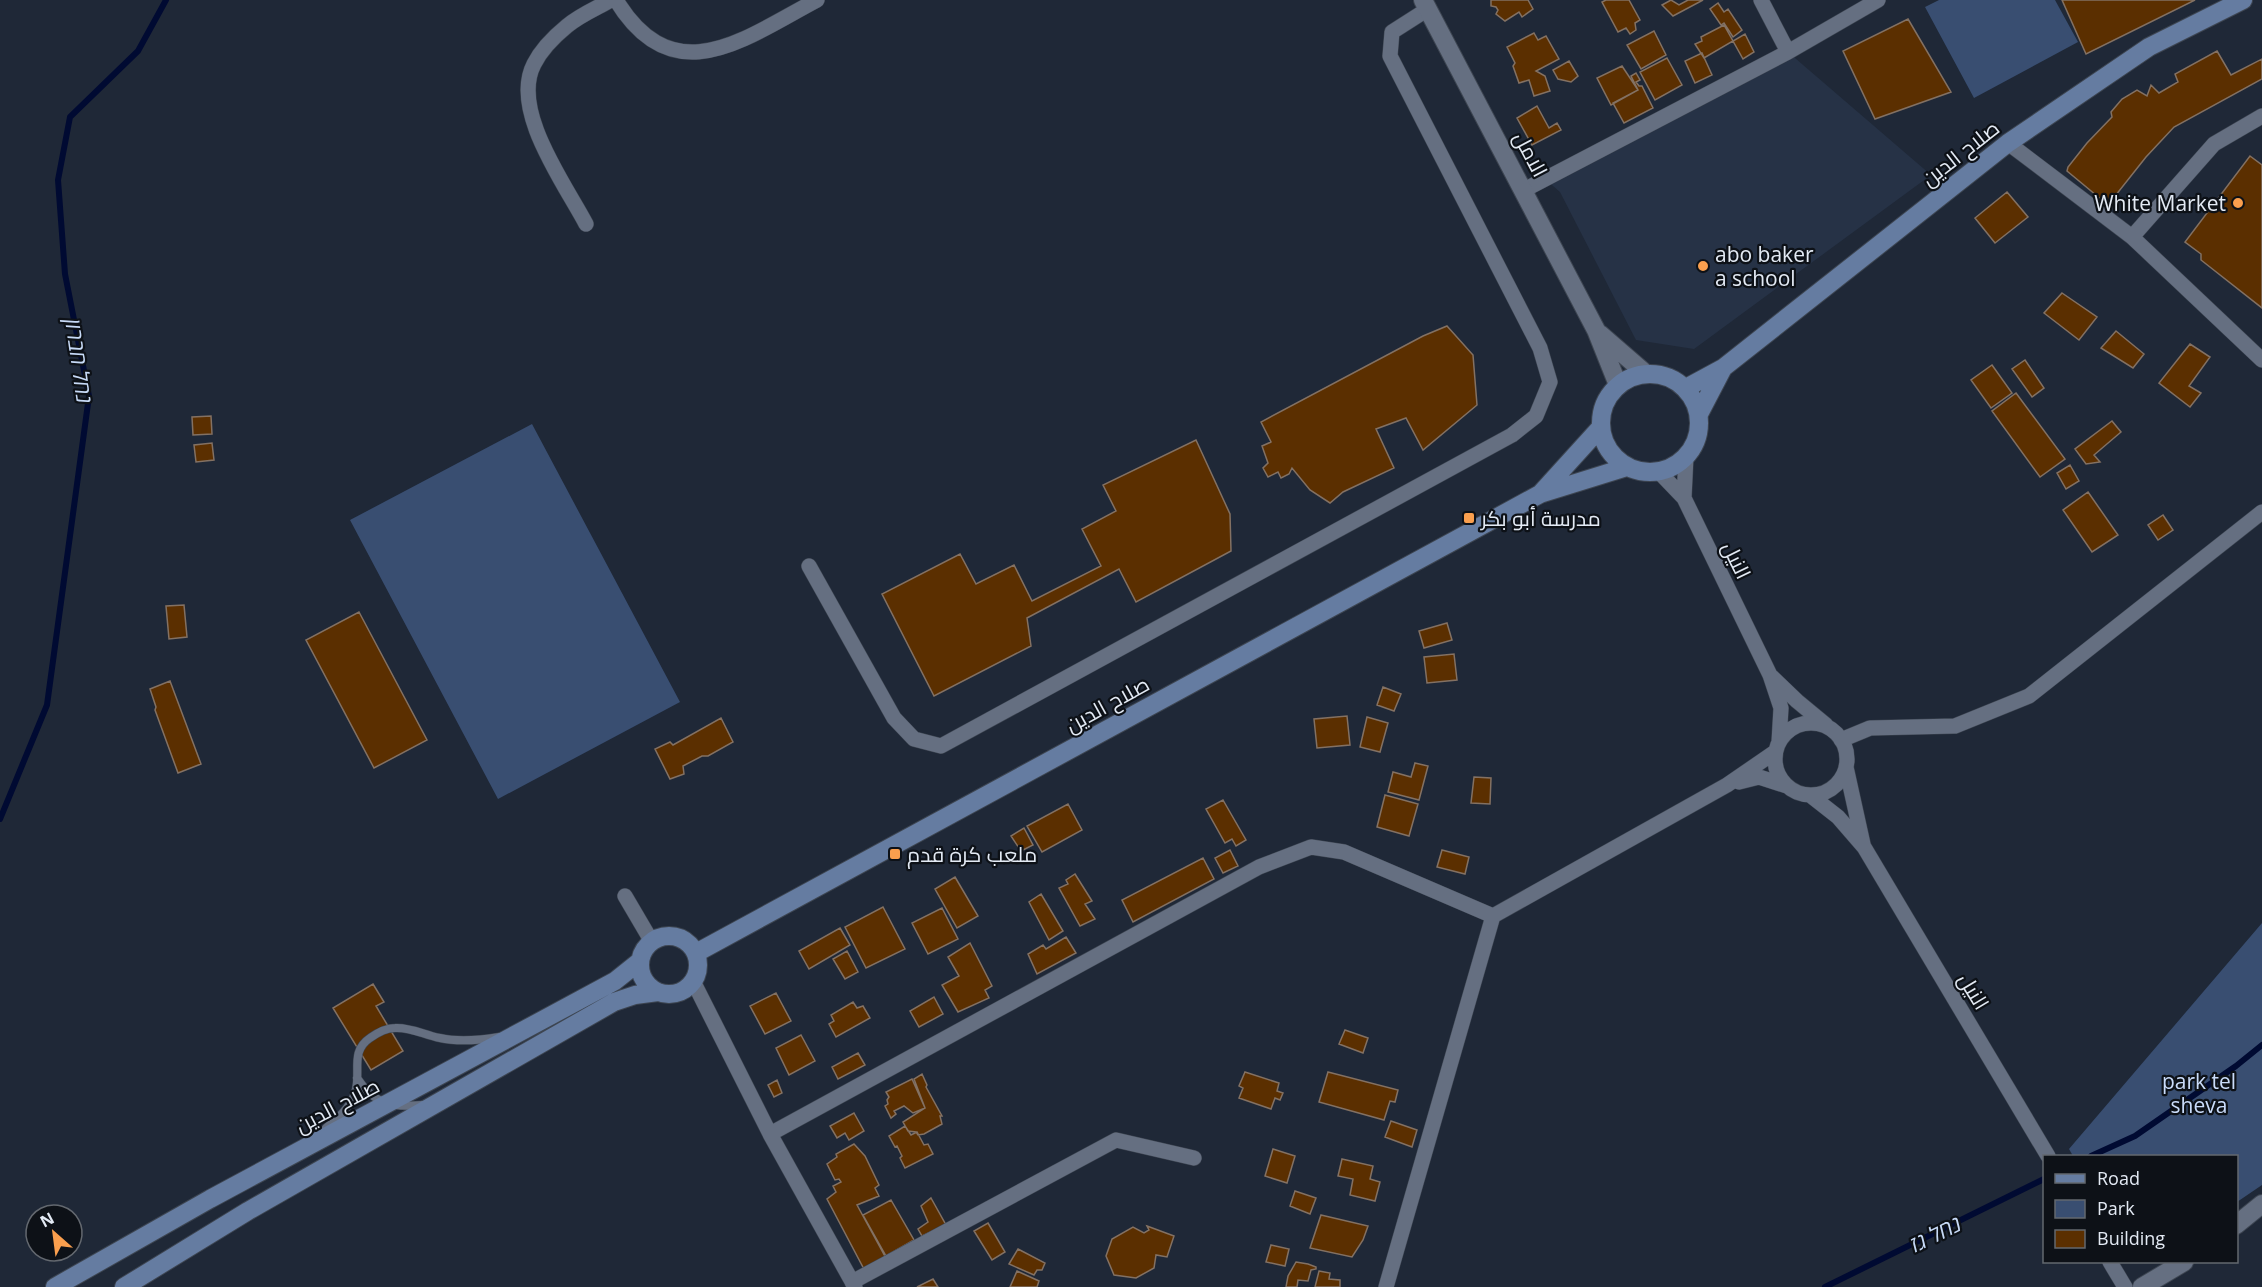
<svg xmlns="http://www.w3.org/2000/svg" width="2262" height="1287" font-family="'Open Sans',Cairo,Heebo,sans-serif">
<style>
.built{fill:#263246}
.green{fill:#394e71}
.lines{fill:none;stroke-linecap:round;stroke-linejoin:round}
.stream{stroke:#000a32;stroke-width:6}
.building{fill:#5b2f00;stroke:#837163;stroke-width:1.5}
.service-casing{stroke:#3d4551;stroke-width:9}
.minor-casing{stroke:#3d4551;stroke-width:16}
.tertiary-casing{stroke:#3d4551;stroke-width:20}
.secondary-casing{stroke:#3d4551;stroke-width:20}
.service{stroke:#656f81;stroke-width:8}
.minor{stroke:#656f81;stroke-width:15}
.tertiary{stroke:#656f81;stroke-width:18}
.secondary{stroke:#657ca1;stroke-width:18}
.poi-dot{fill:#fa9f4e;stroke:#0d1117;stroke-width:2}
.labels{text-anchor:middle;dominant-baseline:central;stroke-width:4.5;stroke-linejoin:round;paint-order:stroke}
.street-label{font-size:21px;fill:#e3eaf4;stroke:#0d1117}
.poi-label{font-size:21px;fill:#e3eaf4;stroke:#0d1117;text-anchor:start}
.park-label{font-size:21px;fill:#cadcfa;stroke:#0d1117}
.water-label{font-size:22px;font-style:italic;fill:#c7daf7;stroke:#0d1117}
</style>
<rect width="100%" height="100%" fill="#1f2837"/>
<path class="built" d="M1788 52 1931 175 1694 349 1636 340 1560 192 1545 179Z"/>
<path class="green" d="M1939 0H2055L2078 42 1974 98 1925 7Z
M532 424 680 702 498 799 350 520Z
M2262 923V1185L2237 1202 2236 1156H2073L2069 1149Z"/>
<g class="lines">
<path class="stream" d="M0 819 47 705 89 396 65 274 58 180 70 117 138 51 166 0
M2091 1156 2135 1136 2236 1066 2262 1045
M1825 1287 2044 1179"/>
</g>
<path class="building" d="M1491 0H1528L1533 9 1522 17 1519 12 1505 21 1496 14 1498 10 1496 7 1491 6Z
M1606 0H1629L1640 20 1635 23 1636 30 1630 34 1626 28 1618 32 1602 2Z
M1671 0 1679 5 1688 0H1703L1673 16 1662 5Z
M2062 0H2195L2086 54Z
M1718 3 1724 12 1728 9 1742 30 1733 37 1724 23 1721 25 1710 9Z
M1908 19 1951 92 1875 119 1843 51Z
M1724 25 1733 41 1704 58 1695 44 1702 41 1701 37Z
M1654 31 1666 55 1641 69 1627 45Z
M1534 33 1538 40 1546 36 1559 59 1536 71 1545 76 1550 91 1534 96 1529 80 1519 83 1513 66 1515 63 1507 47Z
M1745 34 1754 52 1743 59 1733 41Z
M2217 51 2231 75 2262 59V79L2174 127 2146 157 2108 205 2067 171 2068 167 2087 143 2112 117 2111 112 2122 99 2137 90 2147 96 2151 85 2159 93 2178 82 2175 74Z
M1702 53 1712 75 1695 83 1685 61Z
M1667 58 1682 85 1655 100 1640 72Z
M1569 61 1578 76 1571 82 1558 79 1553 70Z
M1622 66 1638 90 1611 105 1597 78Z
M1636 73 1640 80 1636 82 1639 86H1642L1653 108 1624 123 1613 103 1638 90 1631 76Z
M1537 106 1549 128 1557 123 1561 130 1532 145 1517 118Z
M2250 156 2262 165V308L2201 260V254L2185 242Z
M2007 192 2028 217 1995 243 1975 218Z
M2062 293 2097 317 2079 340 2044 313Z
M1447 326 1473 355 1477 405 1423 450 1406 418 1376 429 1394 468 1343 492 1330 503 1310 490 1292 468 1289 474 1281 478 1278 472 1268 477 1263 468 1268 463 1262 446 1271 442 1261 422 1423 336Z
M2116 331 2144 354 2133 368 2101 348Z
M2190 344 2210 357 2189 386 2201 393 2190 407 2159 383Z
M2025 360 2044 388 2032 397 2012 369Z
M1992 365 2012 393 1991 408 1971 380Z
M2016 393 2065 459 2040 477 1992 411Z
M211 416 212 434 193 435 192 417Z
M2112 421 2121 432 2094 455 2100 462 2086 464 2075 449Z
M1196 440 1230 514 1231 551 1136 602 1119 569 1027 618 1031 646 934 696 882 594 960 554 976 584 1014 565 1032 601 1101 566 1082 529 1116 511 1103 485Z
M212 443 214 460 196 462 194 445Z
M2070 465 2079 481 2066 489 2057 473Z
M2088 492 2118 535 2092 552 2063 510Z
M2163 515 2173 530 2158 540 2148 525Z
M184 605 187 637 169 639 166 606Z
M359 612 427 740 374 768 306 640Z
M1447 623 1452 640 1424 648 1419 631Z
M1454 654 1457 680 1427 683 1424 657Z
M170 681 201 764 178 773 155 710 156 707 150 689Z
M1383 687 1401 694 1394 711 1377 705Z
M1347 716 1350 745 1317 748 1314 719Z
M1367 717 1388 723 1380 752 1360 747Z
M721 718 733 742 708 756H702L683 766 684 774 670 779 655 749 670 742 673 745Z
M1415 763 1428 766 1419 800 1388 792 1393 772 1411 777Z
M1474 777 1491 778 1490 804 1471 803Z
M1385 795 1418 804 1409 836 1377 827Z
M1223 800 1246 840 1236 846 1232 839 1225 843 1206 809Z
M1068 804 1082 830 1042 852 1027 826Z
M1024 828 1033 845 1021 851 1011 836Z
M1230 850 1238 866 1223 873 1215 858Z
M1442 850 1469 857 1465 874 1437 867Z
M1203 858 1214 879 1133 922 1122 900Z
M1075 874 1092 901 1085 904 1095 919 1080 926 1059 888 1068 884 1066 880Z
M955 877 978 916 957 928 935 889Z
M1041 894 1063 931 1049 940 1029 902Z
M883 907 905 949 866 968 845 927Z
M942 908 958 939 928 954 912 923Z
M840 928 850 945 809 969 799 951Z
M1066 937 1076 953 1037 974 1028 954 1043 945 1046 949Z
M970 943 992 986 985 990 989 998 958 1012 942 985 959 976 948 957Z
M847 951 858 972 845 979 833 959Z
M373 984 384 1002 376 1006 403 1051 371 1070 333 1008Z
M776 993 791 1021 765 1034 750 1006Z
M934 997 943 1014 919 1027 910 1011Z
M853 1002 857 1008 863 1006 870 1018 836 1037 829 1024 834 1021 831 1015Z
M1345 1030 1368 1038 1363 1053 1339 1044Z
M801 1035 815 1061 789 1075 776 1048Z
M858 1053 865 1065 838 1079 832 1067Z
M1245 1072 1279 1083 1277 1091 1283 1093 1280 1100 1275 1098 1271 1109 1239 1098 1243 1088 1239 1086Z
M1328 1072 1398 1090 1395 1102 1390 1101 1384 1120 1319 1102Z
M922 1074 927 1085 926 1087 942 1116H940L942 1124 924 1134 918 1135 916 1132 908 1131 903 1122 925 1108 914 1079Z
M912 1079 925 1108 913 1113 904 1106 894 1111 896 1114 891 1118 885 1106 888 1104 887 1100 889 1097 886 1092Z
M777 1080 782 1093 774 1097 768 1085Z
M854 1113 864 1131 849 1140 845 1133 837 1138 830 1126Z
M1391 1121 1417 1130 1412 1147 1385 1137Z
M905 1126 911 1135 917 1132 924 1145 928 1144 933 1154 905 1168 900 1158 902 1156 897 1146 895 1147 889 1136Z
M854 1144 865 1156 879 1185 875 1188 879 1196 857 1205 887 1260 865 1271 827 1199 836 1192 833 1186 841 1182 839 1179 835 1180 827 1164 837 1157 836 1154Z
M1273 1149 1295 1156 1287 1183 1265 1176Z
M1342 1159 1373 1166 1370 1179 1380 1182 1375 1201 1350 1195 1353 1179 1338 1176Z
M1295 1191 1316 1198 1310 1214 1290 1206Z
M931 1198 946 1225 922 1236 918 1229 928 1222 921 1206Z
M891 1200 914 1240 886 1256 863 1215Z
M1321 1215 1368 1226 1363 1240 1352 1257 1310 1248Z
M988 1223 1005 1252 992 1260 974 1231Z
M1147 1226 1174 1236 1167 1257 1156 1255 1154 1268 1136 1278 1114 1275 1106 1256 1112 1239 1133 1227 1144 1233 1149 1230Z
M1271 1245 1289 1249 1285 1266 1266 1262Z
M1018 1249 1045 1263 1042 1270H1037L1034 1275 1009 1264Z
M1296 1262 1308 1264 1316 1267V1269L1311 1270 1308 1281 1298 1280 1297 1287H1286L1288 1276Z
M1017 1271 1039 1281 1037 1287H1010Z
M1319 1271 1330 1273 1329 1279 1340 1280V1287H1315Z
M933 1279 938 1287H917Z"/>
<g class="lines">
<g class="service-casing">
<path id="service" d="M357 1078C374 1104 391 1108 422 1105
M326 1128C338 1118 350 1108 355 1093 362 1073 349 1052 370 1038 377 1033 386 1028 395 1028 411 1027 424 1035 440 1038 458 1042 481 1040 499 1037"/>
</g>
<g class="minor-casing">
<path id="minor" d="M616 0C674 95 745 38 817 0
M1761 0 1788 52
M2008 143 2132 237 2262 360
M1524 190 1788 52 1878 0
M586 224C565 184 510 110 534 64 541 50 556 35 567 26 580 15 597 8 611 0
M2132 237 2214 144 2262 116
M1659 472 1684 498 1770 675 1781 708 1779 742
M1684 498 1686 457
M809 566 894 718 914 739 941 746 1512 435 1536 416 1550 382 1540 348 1390 56 1392 32 1428 9
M1772 677 1797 701 1826 725
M1775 759a36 36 0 1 1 72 0a36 36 0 1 1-72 0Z
M1841 740 1870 728 1955 726 2029 696 2262 512
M1846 767 1863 844
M1739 782 1759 777 1787 786
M1810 795 1838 817 1864 847 2048 1156
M625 896 652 942
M693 981 770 1134 855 1287
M770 1134 1259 867 1311 847 1344 852 1493 916
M2110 1262 2125 1287
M852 1282 1116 1140 1194 1158
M1386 1287 1493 916 1727 785 1775 752"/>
</g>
<g class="tertiary-casing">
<path id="tertiary" d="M1423 0 1596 330 1618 385
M1600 334 1645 373
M2236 1225 2262 1204
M2142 1287 2184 1262"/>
</g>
<g class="secondary-casing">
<path id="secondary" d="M1601 423a49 49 0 1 1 98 0a49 49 0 1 1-98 0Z
M1686 388 1723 368 2008 143 2149 47 2243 0
M1699 414 1723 368
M1541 493 1600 428
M640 965a29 29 0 1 1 58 0a29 29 0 1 1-58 0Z
M696 953 1540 494 1627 467
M55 1287 210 1199 615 981 640 961
M124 1287 248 1211 614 1002 635 995 658 992"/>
</g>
<use href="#service" class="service"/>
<use href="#minor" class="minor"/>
<use href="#tertiary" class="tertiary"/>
<use href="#secondary" class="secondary"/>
</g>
<g class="poi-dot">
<circle cx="2238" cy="203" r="6"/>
<circle cx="1703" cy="266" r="6"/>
<rect x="1463" y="512" width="12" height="12" rx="3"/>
<rect x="889" y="848" width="12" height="12" rx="3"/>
</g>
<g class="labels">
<g class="street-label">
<text transform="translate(1960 153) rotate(-38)">صلاح الدين</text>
<text transform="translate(1531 154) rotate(62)">الامل</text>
<text transform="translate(1737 560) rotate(64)">النيل</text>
<text transform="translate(1107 704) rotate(-29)">صلاح الدين</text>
<text transform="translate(1974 991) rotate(59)">النيل</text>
<text transform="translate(337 1105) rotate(-28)">صلاح الدين</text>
</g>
<g class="poi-label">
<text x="2226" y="203" text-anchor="end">White Market</text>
<text x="1715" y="254">abo baker<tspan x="1715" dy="24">a school</tspan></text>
<text x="1481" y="518">مدرسة أبو بكر</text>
<text x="907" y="854">ملعب كرة قدم</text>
</g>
<g class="park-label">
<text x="2199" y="1081">park tel<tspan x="2199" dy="24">sheva</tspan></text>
</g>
<g class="water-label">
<text transform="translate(80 361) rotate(82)">נחל חברון</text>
<text transform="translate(1935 1233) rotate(-26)">נחל גז</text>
</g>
</g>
<rect x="2043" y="1155" width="195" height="108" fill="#0d1117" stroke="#63686f" stroke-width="1.5"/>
<rect x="2055" y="1174" width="30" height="9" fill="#657ca1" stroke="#63686f" stroke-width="1.5"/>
<text x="2097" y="1185" font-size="18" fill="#e3eaf4">Road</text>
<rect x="2055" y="1200" width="30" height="18" fill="#394e71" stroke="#63686f" stroke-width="1.5"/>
<text x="2097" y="1215" font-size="18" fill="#e3eaf4">Park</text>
<rect x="2055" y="1230" width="30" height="18" fill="#5b2f00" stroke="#63686f" stroke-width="1.5"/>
<text x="2097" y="1245" font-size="18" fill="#e3eaf4">Building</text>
<g transform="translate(54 1233) rotate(332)"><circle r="28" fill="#0d1117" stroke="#63686f" stroke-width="1.5"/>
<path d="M0-4.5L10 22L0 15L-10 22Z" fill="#fa9f4e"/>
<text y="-9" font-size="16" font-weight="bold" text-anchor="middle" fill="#e3eaf4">N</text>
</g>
</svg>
